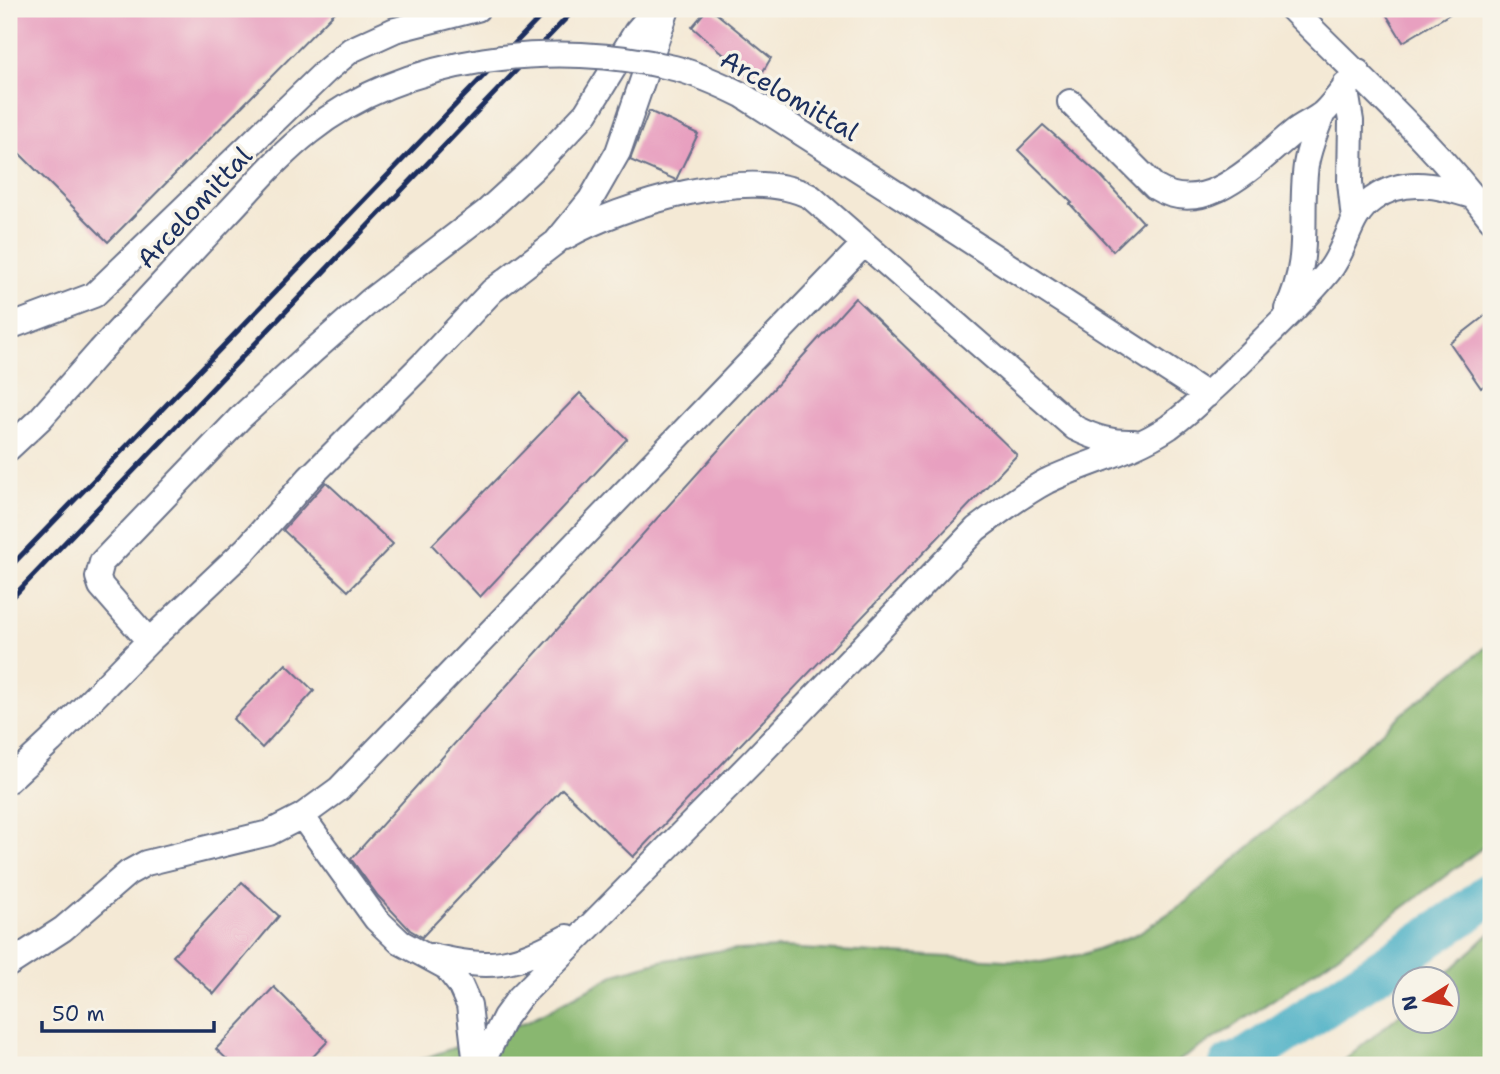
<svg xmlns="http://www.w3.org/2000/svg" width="1500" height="1074" font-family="'Shantell Sans',sans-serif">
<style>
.forest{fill:#89b770;stroke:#527367;stroke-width:2}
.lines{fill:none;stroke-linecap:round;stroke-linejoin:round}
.river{stroke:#45adc4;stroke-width:42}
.building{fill:#e8a0c0}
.minor-casing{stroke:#677088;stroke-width:28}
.minor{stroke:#fff;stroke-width:24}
.rail{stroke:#1b2f5e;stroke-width:5}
.minor-bridge-casing{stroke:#677088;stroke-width:28;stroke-linecap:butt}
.minor-bridge{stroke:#fff;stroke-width:24}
.labels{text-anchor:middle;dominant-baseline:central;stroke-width:7;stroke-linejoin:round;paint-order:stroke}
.street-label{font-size:26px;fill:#1b2f5e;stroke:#f7f3e8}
</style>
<rect width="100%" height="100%" fill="#f7f3e8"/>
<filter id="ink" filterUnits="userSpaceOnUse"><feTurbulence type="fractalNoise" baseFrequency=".0143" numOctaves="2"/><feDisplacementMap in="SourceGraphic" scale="14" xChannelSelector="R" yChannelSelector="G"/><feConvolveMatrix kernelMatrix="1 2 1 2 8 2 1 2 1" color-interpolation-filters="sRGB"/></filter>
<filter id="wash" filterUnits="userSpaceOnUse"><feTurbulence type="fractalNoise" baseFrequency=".00686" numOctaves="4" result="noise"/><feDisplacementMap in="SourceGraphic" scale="28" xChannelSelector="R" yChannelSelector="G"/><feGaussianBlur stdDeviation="1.57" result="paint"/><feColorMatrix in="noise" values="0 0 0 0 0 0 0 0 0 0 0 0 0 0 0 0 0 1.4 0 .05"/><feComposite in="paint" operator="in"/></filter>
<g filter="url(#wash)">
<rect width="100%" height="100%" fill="#f4e9d5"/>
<path class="forest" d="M1491 643V841C1389 920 1283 997 1172 1065H406L528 1021 618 973 661 961 717 951 781 948 1041 962 1084 954 1137 934 1187 901 1408 709Z
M1491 932V1065H1339L1405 1010 1406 1021H1448V979H1441Z"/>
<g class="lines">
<path class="river" d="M1230 1065 1249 1057 1464 914 1491 892"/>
</g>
<g id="blocks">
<path class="building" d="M9 9H338L108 242 9 143Z
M707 9H711L771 58 756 83 692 27Z
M1383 9H1458L1403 42Z
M649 111 698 134 676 180 630 160Z
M1043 125 1101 176 1143 222 1113 251 1070 204 1072 203 1018 150Z
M855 298 1017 455 633 857 562 789 422 937 410 930 378 896 351 859Z
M1491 311V380L1481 388 1450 343Z
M580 393 627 439 480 597 432 545Z
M326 482 393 544 348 591 283 530Z
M286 664 314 691 262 748 233 719Z
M242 882 279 916 214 994 173 956Z
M274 987 328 1041 305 1065H233L216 1049Z"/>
</g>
</g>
<g filter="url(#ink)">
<use href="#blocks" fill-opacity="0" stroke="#677088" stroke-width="2"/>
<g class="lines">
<g class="minor-casing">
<path id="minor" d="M1292 9C1360 78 1432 141 1491 219
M1345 85 1351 121 1350 182 1354 220
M1070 102 1155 187C1207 220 1257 161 1295 131 1304 124 1315 120 1323 113 1336 101 1346 84 1358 72
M941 222 1207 395
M565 237C621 205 751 164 811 197L1075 428C1095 438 1112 443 1134 442
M1287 309C1312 260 1299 217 1306 165 1309 147 1316 130 1323 113
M9 327 94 295 326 71 351 50 395 30 477 9
M9 448 40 419 100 351
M149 641 101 586 98 577 102 562 240 418 313 351 371 300 486 212 534 168 586 113 636 32 656 9
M9 780 51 741 149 641 246 549 309 478 425 362 492 291 556 242 591 199 618 152 667 9
M302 816 376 919 400 942 446 967 460 985 469 1005 476 1065
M431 956C493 970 511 967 567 937
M9 964 63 929 128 873 146 863 269 833 302 816 339 789 864 244
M481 1065 505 1017 519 998 754 760 976 529C999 512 1022 494 1047 481 1087 462 1132 452 1169 427 1181 418 1194 407 1205 396 1225 379 1244 359 1263 340 1285 318 1309 296 1329 271 1347 249 1348 216 1373 199 1405 176 1441 186 1475 197"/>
</g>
<use href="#minor" class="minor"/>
<path class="rail" d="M9 568 548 9
M9 601 575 9"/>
<g class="minor-bridge-casing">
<path id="minor-bridge" d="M100 351C141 306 182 262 223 218 251 189 277 157 309 132 406 55 557 39 674 68 698 74 720 84 742 95L941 222"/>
</g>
<use href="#minor-bridge" class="minor-bridge"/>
</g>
</g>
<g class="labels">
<g class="street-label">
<text transform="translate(790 95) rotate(30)">Arcelomittal</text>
<text transform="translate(194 207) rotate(-47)">Arcelomittal</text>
</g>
</g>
<rect width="1500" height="1074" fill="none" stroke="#f7f3e8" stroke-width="35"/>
<g transform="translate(1426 1000) rotate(259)"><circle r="33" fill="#f7f3e8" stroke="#9fa5b1" stroke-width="2"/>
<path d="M0-5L12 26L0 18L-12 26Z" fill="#c8321e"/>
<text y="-10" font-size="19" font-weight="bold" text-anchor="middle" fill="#1b2f5e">N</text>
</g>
<path d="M42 1021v10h172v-10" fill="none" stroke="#1b2f5e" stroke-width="3.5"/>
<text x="52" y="1021" font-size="21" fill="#1b2f5e" stroke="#f7f3e8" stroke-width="5" paint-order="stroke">50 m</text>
</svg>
